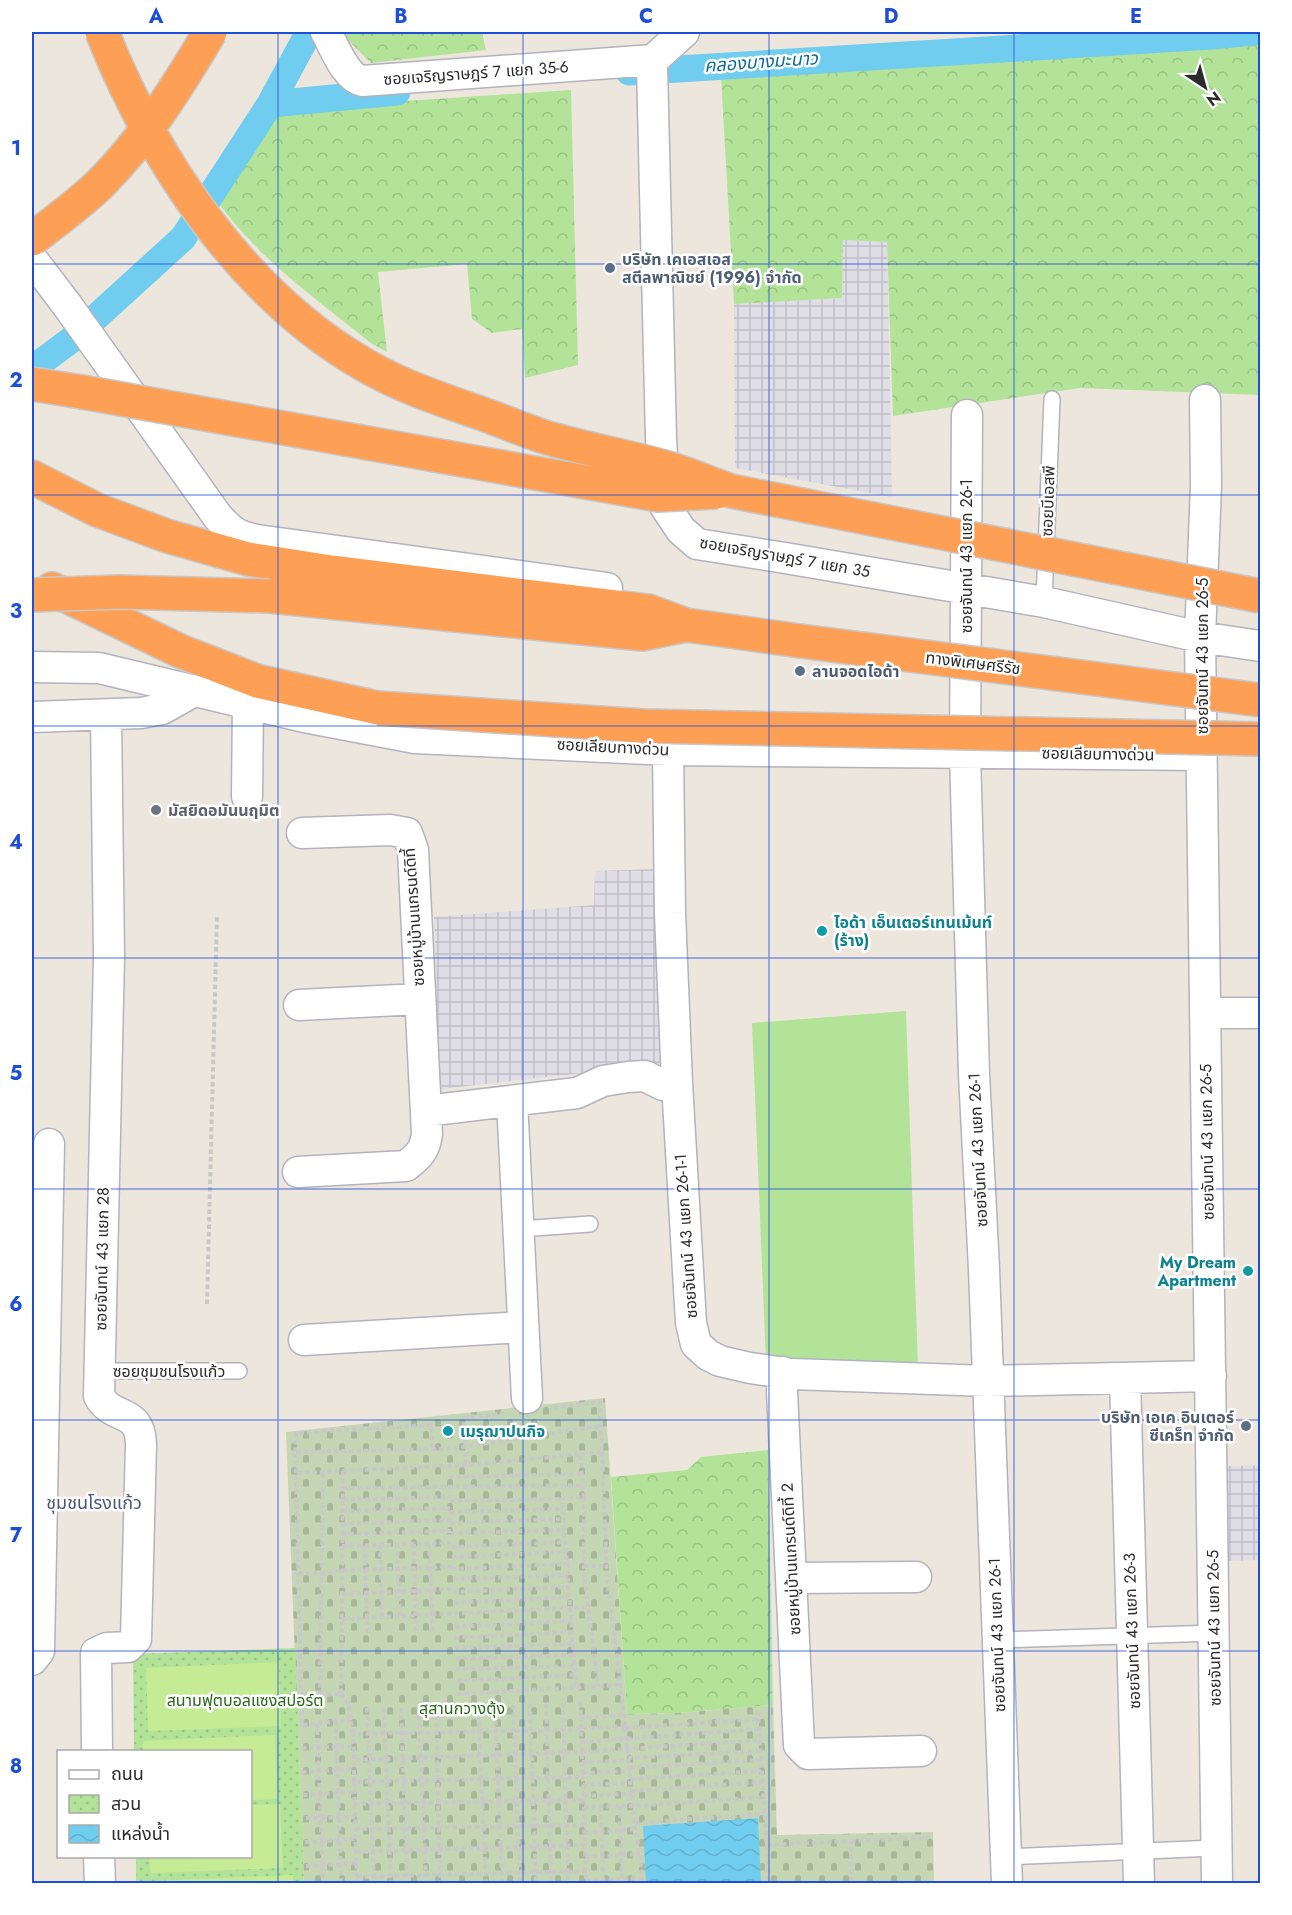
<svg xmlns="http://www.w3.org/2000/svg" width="1292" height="1915" font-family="Jost,'Noto Sans Thai',sans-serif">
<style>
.industrial{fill:url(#industrial-grid)}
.grass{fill:#b2e399}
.forest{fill:url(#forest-crowns)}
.cemetery{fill:url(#cemetery-stones)}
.park{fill:url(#park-dots)}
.pitch{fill:#c6eb95}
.water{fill:url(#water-waves)}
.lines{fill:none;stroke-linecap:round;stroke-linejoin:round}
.canal{stroke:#70cdef;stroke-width:27}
.service-casing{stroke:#b1b3be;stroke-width:18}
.minor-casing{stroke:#b1b3be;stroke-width:33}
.motorway-casing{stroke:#c8c8c8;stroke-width:36}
.path{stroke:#c8c8c8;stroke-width:4;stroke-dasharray:4.5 3;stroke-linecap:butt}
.service{stroke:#fff;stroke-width:15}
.minor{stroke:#fff;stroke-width:30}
.motorway{stroke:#fe9f56;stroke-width:33}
.motorway-bridge-casing{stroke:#c8c8c8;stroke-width:36;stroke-linecap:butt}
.motorway-bridge{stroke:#fe9f56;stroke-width:33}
.grid{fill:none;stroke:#1d4ed8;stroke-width:1.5;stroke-opacity:0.55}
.service-dot{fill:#5c6f8a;stroke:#fff;stroke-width:2}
.worship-dot{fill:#6b7280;stroke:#fff;stroke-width:2}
.culture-dot{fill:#0f9aa8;stroke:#fff;stroke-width:2}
.labels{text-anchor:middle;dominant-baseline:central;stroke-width:5;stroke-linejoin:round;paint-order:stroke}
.street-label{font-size:16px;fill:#2b2b2b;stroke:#fff}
.service-label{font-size:16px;font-weight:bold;fill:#4e5e75;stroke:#fff;text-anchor:start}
.worship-label{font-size:16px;font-weight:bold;fill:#5b616d;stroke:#fff;text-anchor:start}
.culture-label{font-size:16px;font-weight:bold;fill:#0d838f;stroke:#fff;text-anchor:start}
.park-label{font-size:16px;fill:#2a681a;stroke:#fff}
.water-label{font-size:18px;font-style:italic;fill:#0d6b9c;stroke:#fff}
.neighbourhood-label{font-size:18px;fill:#4b547c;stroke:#fff}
.neatline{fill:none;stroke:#1d4ed8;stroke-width:2}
.grid-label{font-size:20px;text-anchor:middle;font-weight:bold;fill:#1d4ed8}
</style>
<defs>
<pattern id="industrial-grid" width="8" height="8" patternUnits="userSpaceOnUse" patternTransform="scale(1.5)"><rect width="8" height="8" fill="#dfdde5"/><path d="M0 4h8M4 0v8" fill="none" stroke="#c0bec5"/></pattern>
<pattern id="forest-crowns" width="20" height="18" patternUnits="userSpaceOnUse" patternTransform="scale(1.5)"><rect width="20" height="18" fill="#b2e399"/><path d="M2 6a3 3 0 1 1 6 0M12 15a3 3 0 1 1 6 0" fill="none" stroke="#99c384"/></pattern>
<pattern id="cemetery-stones" width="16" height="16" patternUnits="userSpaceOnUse" patternTransform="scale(1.5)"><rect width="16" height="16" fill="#c5d6b4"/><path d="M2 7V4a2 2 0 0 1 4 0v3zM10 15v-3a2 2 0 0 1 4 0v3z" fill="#a9b89b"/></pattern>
<pattern id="park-dots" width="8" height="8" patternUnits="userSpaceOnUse" patternTransform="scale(1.5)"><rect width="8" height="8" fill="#b2e399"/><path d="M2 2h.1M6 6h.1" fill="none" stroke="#99c384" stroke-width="1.8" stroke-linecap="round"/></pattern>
<pattern id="water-waves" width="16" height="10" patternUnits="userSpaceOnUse" patternTransform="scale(1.5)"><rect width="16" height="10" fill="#70cdef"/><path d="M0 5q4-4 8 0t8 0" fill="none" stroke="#61b0cd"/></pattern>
</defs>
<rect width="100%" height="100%" fill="#ede6dd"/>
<path class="industrial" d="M843 240 887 242 892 497 735 468 734 304 842 298Z
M657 869 663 1064 440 1089 434 917 594 905 595 871Z
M1260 1465V1560L1227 1561V1466Z"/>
<path class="grass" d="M906 1011 918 1368 766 1362 752 1023Z"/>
<path class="forest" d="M340 32H482L486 50 371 63Z
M1260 42V395L1080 388 893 416 887 242 843 240 842 298 734 304 721 77 1139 47Z
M571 90 578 365 525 378 522 329 492 333 472 319 467 264 378 272 387 352 372 344C319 301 261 261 220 205L268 124 284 109Z
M768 1450 773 1705 678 1713 627 1714 611 1477 687 1470 701 1457Z"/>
<path class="cemetery" d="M605 1398 627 1714 678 1713 773 1705 777 1835 933 1832 934 1883H304L286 1432Z"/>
<path class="park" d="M295 1648 304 1883H136V1857L250 1856V1752L134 1751 133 1654Z"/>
<path class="pitch" d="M279 1662 281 1726 148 1731 146 1668Z
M275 1735 277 1799 251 1800 250 1752 143 1751V1741Z
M280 1804 283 1868 150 1873 149 1857 250 1856 251 1805Z
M293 1875V1883H152V1881Z"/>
<path class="water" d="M758 1818 761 1883H646L643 1826Z"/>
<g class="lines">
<path class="canal" d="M629 72 1212 36 1254 32
M270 104 397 92
M32 369 71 340 183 238 270 104 309 32"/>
<g class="service-casing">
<path id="service" d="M1044 602 1052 399
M520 1229 590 1224
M99 1371H239
M997 1640 1215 1633
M1006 1857 1215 1848"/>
</g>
<g class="minor-casing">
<path id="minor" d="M326 32C334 46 345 77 362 81L653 60
M684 32 653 60 652 66 661 438 665 506 681 530 697 544 785 558 1044 602 1200 637 1260 646
M32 259 67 305 218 517C232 532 237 536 257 540L607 588
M1205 400 1206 485 1200 637 1217 1884
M967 415 965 753 974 1074 984 1269 1007 1884
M32 667 99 668 304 717 415 738 668 750 1201 755
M32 717 141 713 162 709 194 691
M668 750 670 913 677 1083 691 1323 696 1344 708 1355 720 1361 750 1368 792 1374 988 1381 1211 1376
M247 796 248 704
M299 1005 419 999
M1206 1013H1260
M512 1101 527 1398
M426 1111 577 1093 603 1081 628 1077 645 1076 663 1085
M298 1172 406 1166C419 1156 425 1150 427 1134L413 850 407 833 390 830 302 833
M304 1340 522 1327
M783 1372 782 1391 799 1745 808 1754 921 1751
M1125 1378 1139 1884
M792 1578 916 1577
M32 1660 39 1651 49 1144
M97 1752 96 1653 107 1648 128 1647 136 1639 141 1444C140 1407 112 1421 99 1396L109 957 106 715
M99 1856 100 1884"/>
</g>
<g class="motorway-casing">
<path id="motorway" d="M32 384 82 392
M32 477 97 510 167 536 248 559 331 572 648 611 686 625 800 641
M52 589 180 651 257 681 378 708
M269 596 642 634 686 625"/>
</g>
<path class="path" d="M207 1304 217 914
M295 1452 296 1433 431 1425 433 1450
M602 1452 607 1577 624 1715 635 1829 640 1854 642 1884
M466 1464 464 1418 504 1413
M343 1471 341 1694 301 1696 296 1473 449 1466 469 1465 602 1452 600 1402 550 1408
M296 1473 295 1452 448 1449 601 1426
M449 1477 582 1474
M343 1488 583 1485
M584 1497V1573L598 1686
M343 1500 450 1497
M450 1501 562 1499
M342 1511 450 1508
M450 1512 563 1509
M451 1523 564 1519
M342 1524 451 1520
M451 1533 565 1530
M342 1534 451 1531
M397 1544 400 1616
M414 1544 416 1634
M429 1544 433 1634
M380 1545 382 1617
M342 1546 451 1543
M364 1546 368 1636
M452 1547 566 1542
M452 1557 566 1552
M584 1566H606
M452 1569 567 1564
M298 1573 322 1574 342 1570 452 1567
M453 1579 568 1575
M453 1592 568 1587
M342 1594 453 1589
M454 1603 569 1597
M342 1619 588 1607
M455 1627 571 1621
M455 1638 572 1632
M455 1648 572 1644
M456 1659 573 1655
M456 1669 574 1666
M457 1681 575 1675
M576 1687 562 1499 584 1497 580 1454
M341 1694 349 1705 353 1734
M457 1694 620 1685
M320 1695 323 1472
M301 1696 302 1725 350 1720
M580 1702 584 1807 633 1806 764 1797
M563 1703 568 1884
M530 1704 536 1884
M546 1704 551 1884
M513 1705 520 1884
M495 1706 502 1884
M478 1707 486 1884
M367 1708 374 1884
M384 1708 391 1884
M401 1708 407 1884
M419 1708 426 1884
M436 1708 440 1884
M758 1711 769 1884
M580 1718 624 1715
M336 1721 341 1884
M317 1723 323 1884
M625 1726 564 1730 353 1734 354 1760 582 1752 760 1740
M625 1728 758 1719
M582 1742 759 1729
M302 1748 353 1746
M628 1758 760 1751
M582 1762 628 1761
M630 1768 761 1760
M302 1772 354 1769
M583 1773 630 1771
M631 1779 761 1771
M354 1782V1760
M583 1785 631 1783
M632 1791 762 1782
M303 1795 354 1792
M584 1796 632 1794
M354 1804 584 1800
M620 1806 622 1884
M584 1807 586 1884
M601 1807 603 1884
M306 1818 355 1817
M635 1823 764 1814
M355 1829 585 1825
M585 1833 635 1829
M851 1841 928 1838
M305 1842 355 1839
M767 1845 851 1841V1884
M356 1852 585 1845
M585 1857 640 1854
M306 1866 356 1863
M357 1877 586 1871
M586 1881 641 1878
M357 1884 354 1782 583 1777"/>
<use href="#service" class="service"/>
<use href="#minor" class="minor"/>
<use href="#motorway" class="motorway"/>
<g class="motorway-bridge-casing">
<path id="motorway-bridge" d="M102 32C153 160 241 293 363 364 400 386 440 399 480 413 503 421 525 431 548 438 589 450 631 457 671 469 691 475 711 484 731 491L1260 596
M32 239C55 222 79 204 100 184 145 139 178 86 210 32
M82 392 658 495 717 492
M32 595 119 592 269 596
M800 641 1260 700
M378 708 644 726 1260 739"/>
</g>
<use href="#motorway-bridge" class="motorway-bridge"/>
</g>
<path class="grid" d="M278 32V1884M523 32V1884M769 32V1884M1014 32V1884M32 264H1260M32 495H1260M32 726H1260M32 958H1260M32 1189H1260M32 1420H1260M32 1651H1260"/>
<g class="service-dot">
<circle cx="610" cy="268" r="6"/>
<circle cx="800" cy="671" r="6"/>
<circle cx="1246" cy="1426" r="6"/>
</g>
<circle class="worship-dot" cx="156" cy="810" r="6"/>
<g class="culture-dot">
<circle cx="822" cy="931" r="6"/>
<circle cx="1248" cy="1271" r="6"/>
<circle cx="448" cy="1431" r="6"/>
</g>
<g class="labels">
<g class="street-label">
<text transform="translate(476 73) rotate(-4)">ซอยเจริญราษฎร์ 7 แยก 35-6</text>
<text transform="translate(1048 501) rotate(-88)">ซอยบีเอสพี</text>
<text transform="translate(966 556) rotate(-90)">ซอยจันทน์ 43 แยก 26-1</text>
<text transform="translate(785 557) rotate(10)">ซอยเจริญราษฎร์ 7 แยก 35</text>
<text transform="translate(1202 656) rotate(-90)">ซอยจันทน์ 43 แยก 26-5</text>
<text transform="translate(973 663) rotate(7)">ทางพิเศษศรีรัช</text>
<text transform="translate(613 747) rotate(3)">ซอยเลียบทางด่วน</text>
<text transform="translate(1098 754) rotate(1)">ซอยเลียบทางด่วน</text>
<text transform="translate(414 917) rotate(-94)">ซอยหมู่บ้านแกรนด์ดิที้</text>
<text transform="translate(1207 1142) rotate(-91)">ซอยจันทน์ 43 แยก 26-5</text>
<text transform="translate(978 1150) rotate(-93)">ซอยจันทน์ 43 แยก 26-1</text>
<text transform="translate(686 1236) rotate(-94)">ซอยจันทน์ 43 แยก 26-1-1</text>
<text transform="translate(102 1259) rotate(-89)">ซอยจันทน์ 43 แยก 28</text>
<text x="169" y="1371">ซอยชุมชนโรงแก้ว</text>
<text transform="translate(791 1559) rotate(-93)">ซอยหมู่บ้านแกรนด์ดิที้ 2</text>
<text transform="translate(1214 1628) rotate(-91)">ซอยจันทน์ 43 แยก 26-5</text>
<text transform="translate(1132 1631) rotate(-92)">ซอยจันทน์ 43 แยก 26-3</text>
<text transform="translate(997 1635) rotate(-92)">ซอยจันทน์ 43 แยก 26-1</text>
</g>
<g class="service-label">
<text x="622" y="259">บริษัท เคเอสเอส<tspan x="622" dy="18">สตีลพาณิชย์ (1996) จำกัด</tspan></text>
<text x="812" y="671">ลานจอดไอด้า</text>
<text x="1234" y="1417" text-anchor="end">บริษัท เอเค อินเตอร์<tspan x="1234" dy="18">ซีเคร็ท จำกัด</tspan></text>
</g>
<g class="worship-label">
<text x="168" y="810">มัสยิดอมันนฤมิต</text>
</g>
<g class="culture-label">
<text x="834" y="922">ไอด้า เอ็นเตอร์เทนเม้นท์<tspan x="834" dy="18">(ร้าง)</tspan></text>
<text x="1236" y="1262" text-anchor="end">My Dream<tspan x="1236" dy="18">Apartment</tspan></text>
<text x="460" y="1431">เมรุฌาปนกิจ</text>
</g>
<g class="park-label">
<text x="245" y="1700">สนามฟุตบอลแซงสปอร์ต</text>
<text x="462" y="1708">สุสานกวางตุ้ง</text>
</g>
<g class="water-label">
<text transform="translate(761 62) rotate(-4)">คลองบางมะนาว</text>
</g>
<g class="neighbourhood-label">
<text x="94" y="1503">ชุมชนโรงแก้ว</text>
</g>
</g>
<rect width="1292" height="1915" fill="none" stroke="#ffffff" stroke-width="66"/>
<rect x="57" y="1750" width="195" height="108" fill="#ffffff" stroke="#aaaaaa" stroke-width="1.5"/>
<rect x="69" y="1770" width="30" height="9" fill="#ffffff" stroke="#aaaaaa" stroke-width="1.5"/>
<text x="111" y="1780" font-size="18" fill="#2b2b2b">ถนน</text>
<rect x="69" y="1795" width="30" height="18" fill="url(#park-dots)" stroke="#aaaaaa" stroke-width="1.5"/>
<text x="111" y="1810" font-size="18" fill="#2b2b2b">สวน</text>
<rect x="69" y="1825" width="30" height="18" fill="url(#water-waves)" stroke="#aaaaaa" stroke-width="1.5"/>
<text x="111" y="1840" font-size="18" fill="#2b2b2b">แหล่งน้ำ</text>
<g transform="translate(1205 87) rotate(144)" stroke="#ffffff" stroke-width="4.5" paint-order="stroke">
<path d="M0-4.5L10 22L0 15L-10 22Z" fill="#2b2b2b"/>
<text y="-9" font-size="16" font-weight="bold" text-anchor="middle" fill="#2b2b2b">N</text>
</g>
<rect x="33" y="33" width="1226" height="1849" class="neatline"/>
<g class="grid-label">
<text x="156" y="23">A</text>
<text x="401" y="23">B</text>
<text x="646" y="23">C</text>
<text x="891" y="23">D</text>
<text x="1136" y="23">E</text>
<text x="16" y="155">1</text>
<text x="16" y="387">2</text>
<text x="16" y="618">3</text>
<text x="16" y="849">4</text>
<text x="16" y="1080">5</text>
<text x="16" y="1311">6</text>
<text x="16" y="1542">7</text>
<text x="16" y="1773">8</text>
</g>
</svg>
